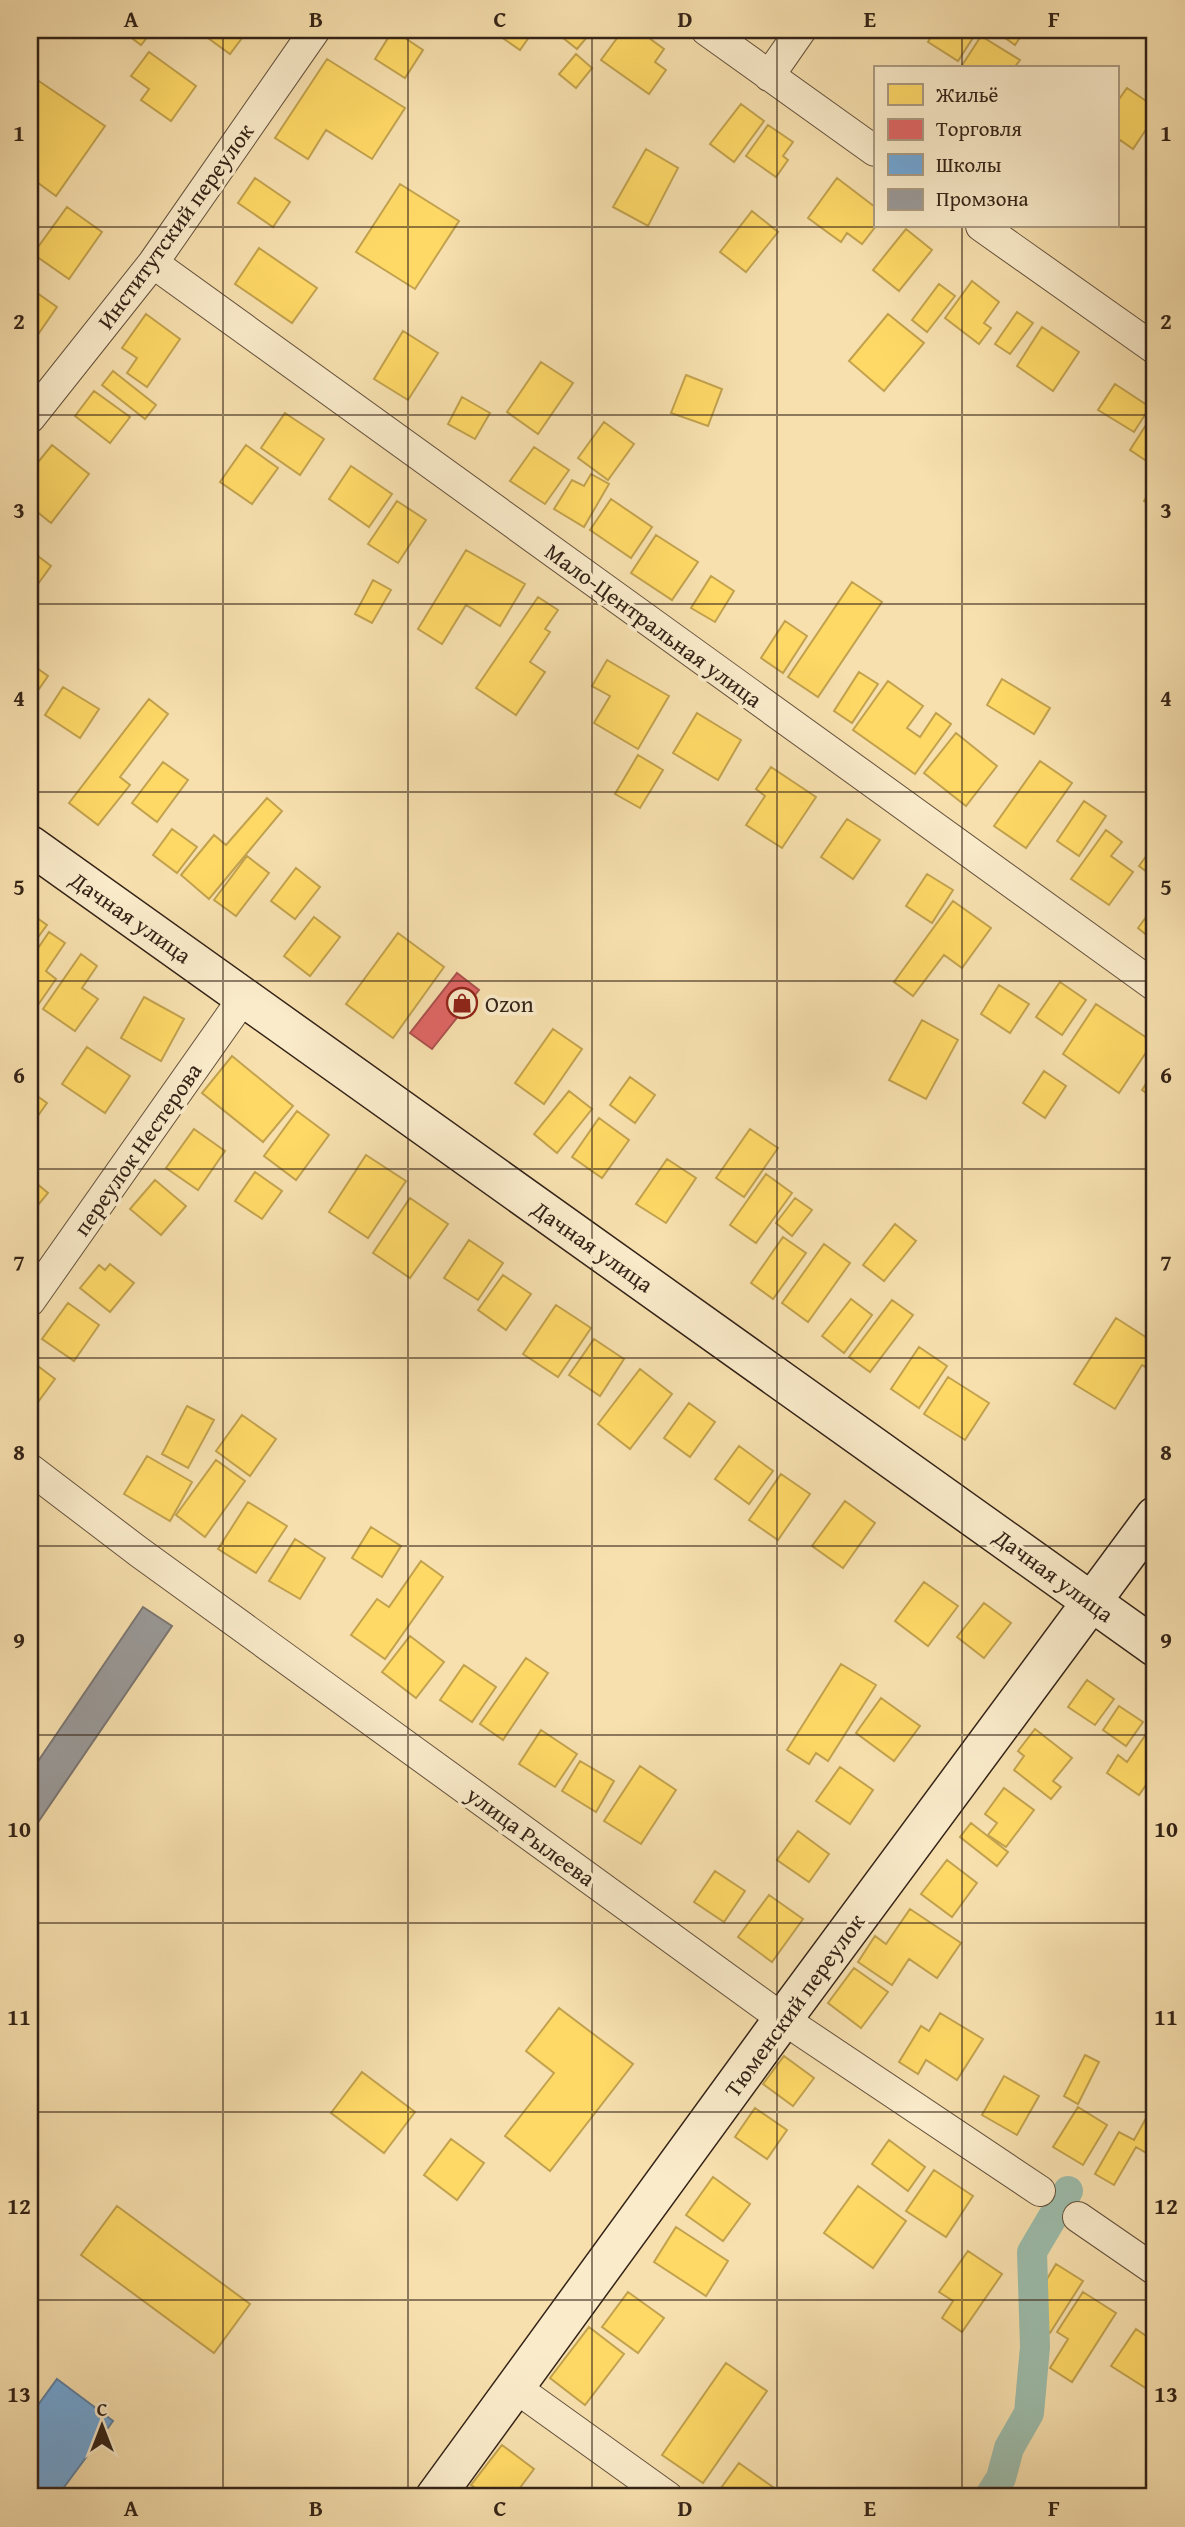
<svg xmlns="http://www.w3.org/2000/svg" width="1185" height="2527" font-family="'Gentium Book Plus',serif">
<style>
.homes{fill:#ffd966;stroke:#c2a24e;stroke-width:2}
.shops{fill:#e06666;stroke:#ac524e;stroke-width:2}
.schools{fill:#6fa8dc;stroke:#5d80a1;stroke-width:2}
.industry{fill:#999;stroke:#7b7672;stroke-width:2}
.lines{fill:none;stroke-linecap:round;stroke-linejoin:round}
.canal{stroke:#9dbdac;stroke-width:30}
.street-casing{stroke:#65523d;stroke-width:32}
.secondary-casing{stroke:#342317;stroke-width:41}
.street{stroke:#faebca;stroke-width:30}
.secondary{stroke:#faebca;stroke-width:38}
.grid{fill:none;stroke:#342317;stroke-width:2;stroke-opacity:0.55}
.labels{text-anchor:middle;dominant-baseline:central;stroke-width:7;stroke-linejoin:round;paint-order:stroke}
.street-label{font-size:23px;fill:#342317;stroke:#faebca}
.poi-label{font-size:23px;fill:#342317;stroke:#faebca;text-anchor:start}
.neatline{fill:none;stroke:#342317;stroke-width:2.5}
.grid-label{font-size:23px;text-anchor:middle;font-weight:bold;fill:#342317}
</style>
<rect width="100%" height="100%" fill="#f7e0ae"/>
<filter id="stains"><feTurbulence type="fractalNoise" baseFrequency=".00286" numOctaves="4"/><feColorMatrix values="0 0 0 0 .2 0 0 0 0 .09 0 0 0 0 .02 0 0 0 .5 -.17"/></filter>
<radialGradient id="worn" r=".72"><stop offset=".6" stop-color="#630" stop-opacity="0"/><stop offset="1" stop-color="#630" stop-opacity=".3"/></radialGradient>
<path class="homes" d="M121 30H153L141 45Z
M197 30H248L230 54Z
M393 30 423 50 405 78 375 59Z
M491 30H534L520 50Z
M553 30H593L577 49Z
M623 30H638L664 49 655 62 666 70 649 94 601 60Z
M935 30H978L958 61 928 42Z
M994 30H1025L1015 45Z
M981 36 1020 60 1014 68 961 67Z
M149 52 196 86 171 121 141 100 149 89 131 76Z
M576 54 592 68 576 88 559 74Z
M327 59 405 108 372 159 326 130 308 159 275 138Z
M30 75 105 126 56 196 30 177Z
M1127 88 1155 107V116L1133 149 1120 140 1117 145V102Z
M741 104 764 121 734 162 710 144Z
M768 125 793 142 783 156 788 160 776 177 746 156Z
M646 149 678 168 648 226 613 207Z
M255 178 290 202 273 227 238 203Z
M837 178 875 207 876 226 862 244 847 233 841 242 808 218Z
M400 184 459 221 415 289 356 252Z
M67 207 102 232 69 279 33 254Z
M752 211 778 232 746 272 720 252Z
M906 229 932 250 899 291 873 270Z
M259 248 317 288 292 323 235 284Z
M972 281 999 302 984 323 991 328 979 344 945 318Z
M939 284 955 296 927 332 912 320Z
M30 288 57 307 30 346Z
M1017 312 1033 323 1010 354 995 344Z
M146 314 180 339 147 387 127 373 137 358 122 348Z
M888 314 924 343 884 391 849 361Z
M1042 327 1079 352 1053 391 1017 366Z
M403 331 438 353 408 400 374 379Z
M541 362 573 383 538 434 507 412Z
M113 371 156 405 145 419 102 385Z
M686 375 722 389 708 426 671 413Z
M1115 384 1150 407 1134 432 1098 410Z
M94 391 130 417 110 443 75 416Z
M462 397 490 413 475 439 448 424Z
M1155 411V465L1154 466 1130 450Z
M285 413 324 439 300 475 261 448Z
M604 422 634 444 608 480 578 458Z
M52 445 89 474 51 523 30 506V472Z
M246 445 278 468 252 504 220 482Z
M534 447 569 470 545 504 510 481Z
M351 466 392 494 369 527 329 499Z
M591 474 609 484 584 527 554 509 572 480 584 486Z
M1155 484V509L1144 501Z
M611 499 652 527 631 558 590 530Z
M397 501 426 520 398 563 368 544Z
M656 535 698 562 672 600 631 573Z
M30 550 51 566 35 588 30 584Z
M466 550 525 584 500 626 466 605 442 644 418 629Z
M711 576 734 591 715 622 691 608Z
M373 580 391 590 372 623 355 614Z
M852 582 882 602 818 697 788 677Z
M538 597 558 610 545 629 550 632 530 662 545 672 516 715 476 688Z
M785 621 807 636 783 673 761 658Z
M607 660 669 696 638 749 594 723 610 696 592 686Z
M30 663 48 676 30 702Z
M859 672 878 684 852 723 834 711Z
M1002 679 1050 708 1034 734 987 705Z
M888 681 923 706 907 728 920 737 936 713 951 724 915 774 853 730Z
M63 687 99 709 80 738 45 715Z
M149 699 168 714 120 777 130 785 98 825 69 803Z
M697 713 741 740 718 780 673 753Z
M956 733 997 766 966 806 924 773Z
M638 755 663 770 640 808 615 794Z
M1040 761 1072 783 1026 848 994 826Z
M163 762 188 780 157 822 132 803Z
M771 767 816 797 782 848 746 825 765 796 756 789Z
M267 798 282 811 209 899 181 875 214 835 226 845Z
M1084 801 1106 816 1079 856 1057 841Z
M847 819 880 840 853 879 821 857Z
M172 829 197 847 177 873 153 855Z
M1106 830 1122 842 1111 856 1133 872 1109 905 1071 879Z
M1155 844V878L1139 866Z
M247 856 269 873 236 916 214 900Z
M296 868 320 887 295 919 271 901Z
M927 874 953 890 932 923 906 906Z
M953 901 991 928 962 968 944 955 913 996 894 982Z
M1155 905V942L1138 928Z
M30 913 47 925 30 948Z
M314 917 340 937 310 976 284 956Z
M49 932 65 943 46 971 56 979 38 1005 30 1000V960Z
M398 933 444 967 393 1038 346 1004Z
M81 954 97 966 82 988 98 999 75 1031 43 1009Z
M1060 982 1086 1000 1062 1035 1036 1017Z
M999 985 1029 1004 1010 1033 981 1014Z
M144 997 184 1019 161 1061 121 1038Z
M1096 1004 1153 1042 1119 1093 1063 1054Z
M922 1020 958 1040 926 1099 889 1080Z
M553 1029 582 1049 544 1104 515 1083Z
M87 1047 130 1076 105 1113 62 1084Z
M232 1056 293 1106 263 1142 202 1093Z
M1155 1070V1099L1142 1090Z
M1044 1071 1066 1086 1045 1118 1023 1103Z
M630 1077 655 1095 635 1123 610 1105Z
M30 1091 47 1103 30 1127Z
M569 1091 592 1109 557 1153 534 1134Z
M297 1111 329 1135 296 1180 264 1156Z
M599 1118 629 1140 602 1178 572 1157Z
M194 1129 225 1151 198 1190 166 1168Z
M750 1129 778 1148 744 1197 716 1178Z
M366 1155 406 1181 368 1238 329 1212Z
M667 1159 696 1178 666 1223 636 1204Z
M255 1172 282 1191 262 1219 235 1201Z
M766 1174 792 1193 756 1243 730 1225Z
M30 1178 48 1193 30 1215Z
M155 1180 186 1206 161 1235 130 1209Z
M410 1198 448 1224 410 1278 373 1253Z
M795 1198 812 1210 792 1236 776 1223Z
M895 1224 916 1241 884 1281 863 1265Z
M783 1237 806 1253 773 1299 751 1283Z
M469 1240 503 1263 478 1300 444 1278Z
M824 1244 850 1263 808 1322 782 1303Z
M110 1264 134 1283 110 1312 80 1288 99 1265 105 1270Z
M503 1275 531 1294 506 1330 478 1310Z
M851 1299 872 1315 844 1353 822 1336Z
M892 1300 913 1315 870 1372 849 1357Z
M68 1303 99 1325 74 1361 42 1339Z
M556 1305 591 1328 558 1377 523 1354Z
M1116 1318 1155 1343V1372L1142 1365 1115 1409 1074 1384Z
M594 1339 624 1359 600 1396 569 1375Z
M919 1347 947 1366 919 1408 891 1389Z
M30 1360 55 1379 30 1413Z
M640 1369 672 1394 630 1449 598 1424Z
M948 1377 989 1403 965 1440 924 1414Z
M689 1403 715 1422 690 1457 664 1438Z
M187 1406 214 1420 188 1468 162 1454Z
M242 1415 276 1439 250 1476 216 1451Z
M739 1446 773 1471 749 1504 715 1479Z
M147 1456 192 1482 170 1521 124 1494Z
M216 1460 245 1481 205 1537 176 1515Z
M781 1474 810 1494 778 1540 749 1520Z
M845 1501 875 1523 843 1568 812 1546Z
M248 1502 287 1526 256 1573 218 1549Z
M371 1527 401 1546 382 1577 352 1558Z
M295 1539 325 1558 300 1599 269 1581Z
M421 1561 443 1577 385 1659 351 1635 377 1599 389 1607Z
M924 1582 958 1606 928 1646 895 1621Z
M984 1603 1011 1623 984 1658 957 1637Z
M410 1636 444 1662 416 1698 382 1672Z
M526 1658 548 1673 503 1740 480 1724Z
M841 1664 876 1685 828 1761 816 1753 809 1764 787 1750Z
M464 1665 496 1687 472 1722 440 1700Z
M1087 1680 1114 1699 1095 1725 1068 1707Z
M881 1698 920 1726 894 1761 856 1733Z
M1119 1706 1143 1722 1126 1746 1103 1730Z
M1151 1727 1155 1730V1772L1139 1795 1107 1773 1118 1755 1127 1762Z
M1035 1729 1072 1758 1053 1781 1061 1787 1051 1799 1014 1770 1024 1756 1018 1751Z
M541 1730 577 1754 555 1787 519 1764Z
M580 1761 614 1781 596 1812 562 1791Z
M640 1766 676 1790 641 1844 604 1821Z
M840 1767 873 1790 850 1824 816 1801Z
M1004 1788 1034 1810 1006 1847 988 1835 997 1823 985 1814Z
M971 1823 1008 1852 997 1866 960 1837Z
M798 1831 829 1854 809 1882 777 1860Z
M947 1860 977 1883 952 1917 921 1894Z
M715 1871 745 1891 724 1922 694 1902Z
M769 1895 803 1919 772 1962 738 1937Z
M910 1909 961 1943 937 1978 909 1959 892 1985 858 1962 875 1936 886 1944Z
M854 1968 888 1992 861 2028 828 2003Z
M559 2008 633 2064 550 2171 505 2136 554 2073 526 2051Z
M940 2013 983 2039 957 2080 926 2060 918 2074 899 2062 921 2026 929 2031Z
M1085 2055 1099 2062 1078 2104 1064 2096Z
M784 2056 814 2078 793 2106 763 2084Z
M362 2072 415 2112 384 2153 331 2113Z
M1004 2076 1039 2096 1017 2135 982 2115Z
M1155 2102V2158L1136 2147 1114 2185 1095 2174 1119 2132 1134 2140Z
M1078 2107 1107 2125 1083 2165 1053 2147Z
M755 2108 787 2130 767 2159 735 2137Z
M451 2139 484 2163 457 2200 424 2175Z
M889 2140 925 2167 908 2191 872 2164Z
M934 2170 973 2196 946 2237 906 2211Z
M713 2177 750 2204 723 2241 686 2215Z
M858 2186 906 2221 873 2268 824 2233Z
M117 2206 250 2304 214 2353 81 2255Z
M676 2227 728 2261 706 2296 654 2262Z
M968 2251 1002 2274 962 2332 942 2318 953 2301 939 2292Z
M1056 2264 1083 2281 1050 2333 1024 2317Z
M628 2292 664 2318 638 2353 602 2327Z
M1083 2292 1116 2313 1072 2382 1050 2368 1068 2339 1057 2332Z
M589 2327 624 2354 585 2405 550 2378Z
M1136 2329 1155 2342V2394L1111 2366Z
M726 2363 767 2391 703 2483 662 2455Z
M502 2445 534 2469 513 2497H488L471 2485Z
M739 2463 777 2490 772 2497H720L716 2495Z"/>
<path class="shops" d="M457 973 479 990 432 1049 410 1033Z"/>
<path class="schools" d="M57 2379 113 2421 59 2494 63 2497H30V2416Z"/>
<path class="industry" d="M143 1607 172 1626 30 1834V1773Z"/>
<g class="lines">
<path class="canal" d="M989 2497 1001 2478 1009 2448 1029 2413 1035 2347 1032 2252 1068 2191"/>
<g class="street-casing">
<path id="street" d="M706 30 875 151
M769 76 801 30
M981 226 1155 349
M153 263 1155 986
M30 418 153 263 315 30
M30 1301 244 997
M30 1469 139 1552 783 2019 1040 2191
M1078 2217 1155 2270
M516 2388 668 2497"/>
</g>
<g class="secondary-casing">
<path id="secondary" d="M30 845 1155 1647
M435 2497 783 2019 1155 1516"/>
</g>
<use href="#street" class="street"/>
<use href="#secondary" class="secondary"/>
</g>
<path class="grid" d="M223 30V2497M408 30V2497M592 30V2497M777 30V2497M962 30V68M962 226V2497M30 227H1155M30 415H1155M30 604H1155M30 792H1155M30 981H1155M30 1169H1155M30 1358H1155M30 1546H1155M30 1735H1155M30 1923H1155M30 2112H1155M30 2300H1155"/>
<defs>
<g id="shop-ring" transform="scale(1.575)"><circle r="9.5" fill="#faebca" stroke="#8f2418" stroke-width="1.5"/><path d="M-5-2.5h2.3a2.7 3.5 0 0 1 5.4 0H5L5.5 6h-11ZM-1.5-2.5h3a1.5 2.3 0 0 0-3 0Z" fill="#8f2418"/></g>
</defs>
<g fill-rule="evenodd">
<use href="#shop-ring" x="462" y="1003"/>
</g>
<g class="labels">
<g class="street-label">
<text transform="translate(175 226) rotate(-54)">Институтский переулок</text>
<text transform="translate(654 625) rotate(36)">Мало-Центральная улица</text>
<text transform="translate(131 917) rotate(35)">Дачная улица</text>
<text transform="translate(137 1149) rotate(-55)">переулок Нестерова</text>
<text transform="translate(593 1246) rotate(35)">Дачная улица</text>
<text transform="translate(1054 1575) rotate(36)">Дачная улица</text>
<text transform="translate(531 1836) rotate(36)">улица Рылеева</text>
<text transform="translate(794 2005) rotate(-54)">Тюменский переулок</text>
</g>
<g class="poi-label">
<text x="485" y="1003">Ozon</text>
</g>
</g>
<rect width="1185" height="2527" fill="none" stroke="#f7e0ae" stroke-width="77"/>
<rect x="874" y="66" width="245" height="161" fill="#faebca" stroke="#ab9b82" stroke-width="2"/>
<rect x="888" y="84" width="35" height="21" fill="#ffd966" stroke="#ab9b82" stroke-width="2"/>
<text x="936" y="102" font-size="21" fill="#342317">Жильё</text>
<rect x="888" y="119" width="35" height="21" fill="#e06666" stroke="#ab9b82" stroke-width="2"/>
<text x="936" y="136" font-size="21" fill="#342317">Торговля</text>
<rect x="888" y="154" width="35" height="21" fill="#6fa8dc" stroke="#ab9b82" stroke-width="2"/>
<text x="936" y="172" font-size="21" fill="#342317">Школы</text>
<rect x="888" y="189" width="35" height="21" fill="#999999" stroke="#ab9b82" stroke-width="2"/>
<text x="936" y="206" font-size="21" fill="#342317">Промзона</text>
<g transform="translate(102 2426)" stroke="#faebca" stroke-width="5" paint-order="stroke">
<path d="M0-5L12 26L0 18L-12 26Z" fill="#342317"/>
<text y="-10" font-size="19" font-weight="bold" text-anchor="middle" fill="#342317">С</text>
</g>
<rect x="38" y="38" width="1108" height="2450" class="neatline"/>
<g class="grid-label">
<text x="131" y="27">A</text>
<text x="316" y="27">B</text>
<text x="500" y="27">C</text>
<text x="685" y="27">D</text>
<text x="870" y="27">E</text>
<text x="1054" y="27">F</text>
<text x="19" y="141">1</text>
<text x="1166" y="141">1</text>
<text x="19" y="329">2</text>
<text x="1166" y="329">2</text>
<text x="19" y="518">3</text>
<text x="1166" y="518">3</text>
<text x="19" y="706">4</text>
<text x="1166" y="706">4</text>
<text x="19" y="895">5</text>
<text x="1166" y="895">5</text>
<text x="19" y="1083">6</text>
<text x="1166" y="1083">6</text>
<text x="19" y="1271">7</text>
<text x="1166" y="1271">7</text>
<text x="19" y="1460">8</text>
<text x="1166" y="1460">8</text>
<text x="19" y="1648">9</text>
<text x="1166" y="1648">9</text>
<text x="19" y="1837">10</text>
<text x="1166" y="1837">10</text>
<text x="19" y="2025">11</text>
<text x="1166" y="2025">11</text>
<text x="19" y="2214">12</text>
<text x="1166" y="2214">12</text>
<text x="19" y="2402">13</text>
<text x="1166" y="2402">13</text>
<text x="131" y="2516">A</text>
<text x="316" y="2516">B</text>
<text x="500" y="2516">C</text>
<text x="685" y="2516">D</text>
<text x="870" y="2516">E</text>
<text x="1054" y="2516">F</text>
</g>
<rect width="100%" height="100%" filter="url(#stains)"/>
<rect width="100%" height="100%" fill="url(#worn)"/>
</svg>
